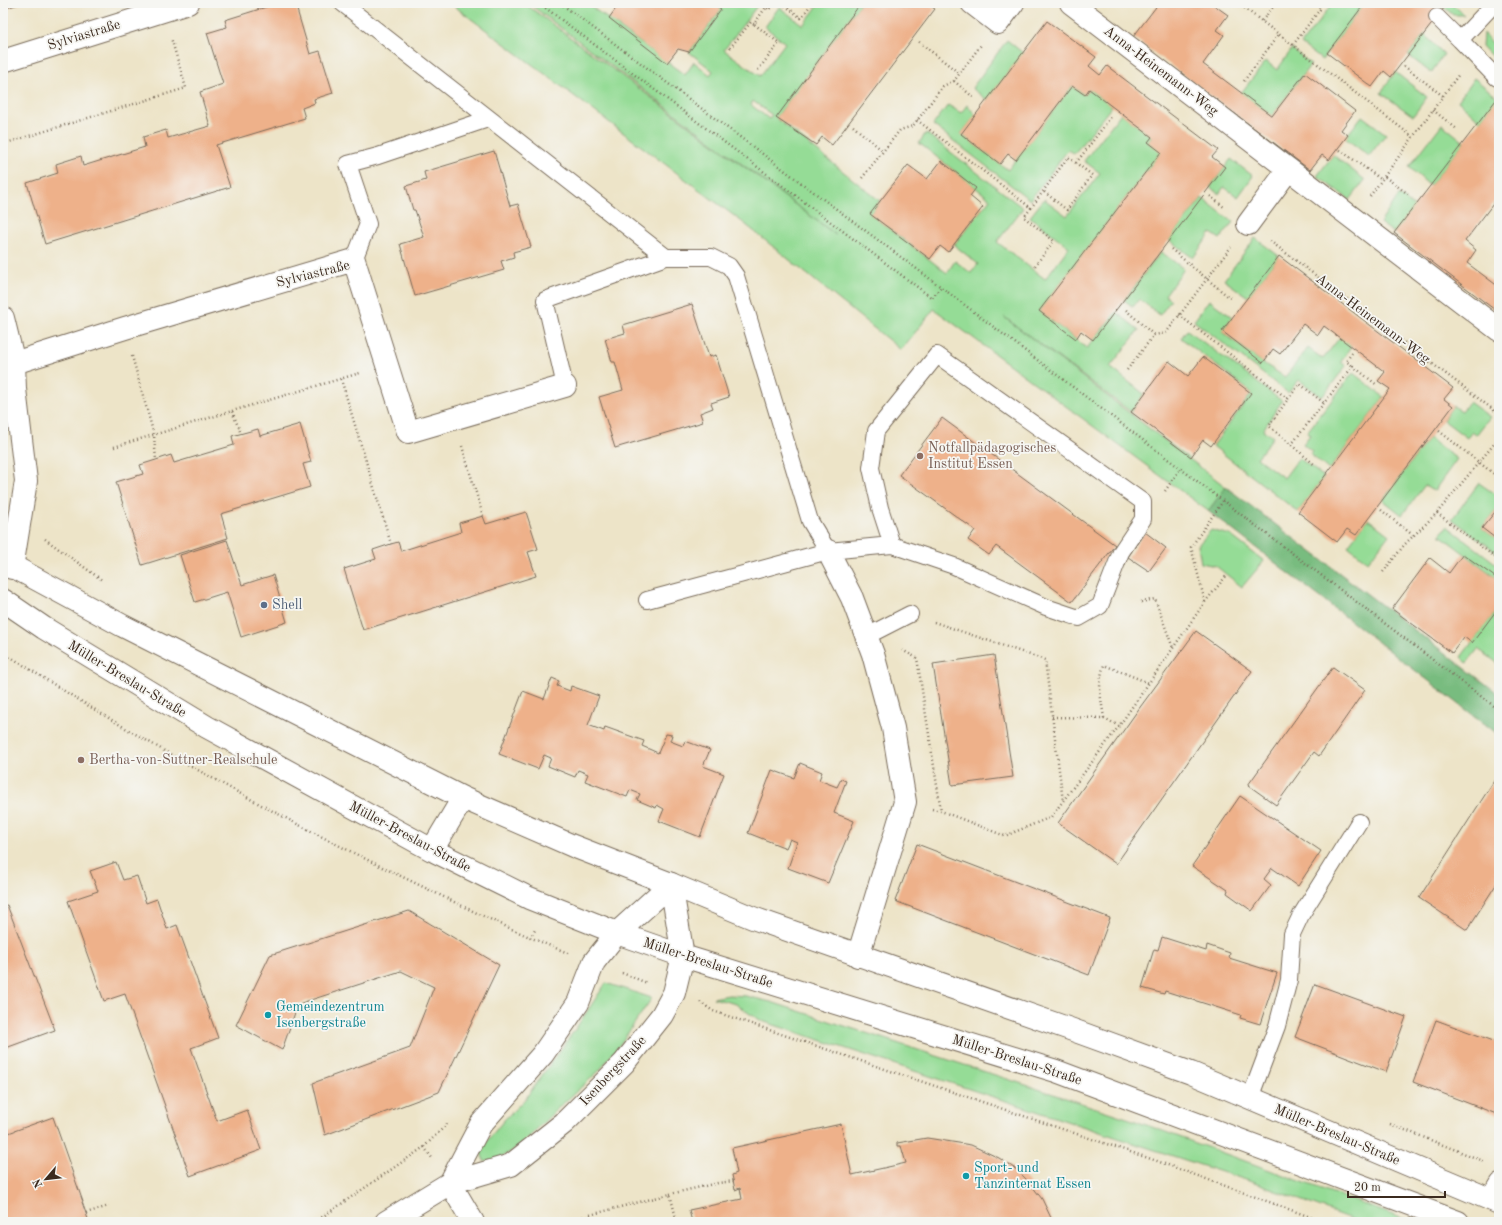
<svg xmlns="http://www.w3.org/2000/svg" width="1502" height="1225" font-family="'Old Standard TT',serif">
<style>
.green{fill:#95dc96;stroke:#68835a;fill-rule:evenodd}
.forest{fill:#78bc7f;stroke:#5a734e}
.building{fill:#eeb18a}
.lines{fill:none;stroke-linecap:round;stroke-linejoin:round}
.service-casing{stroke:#796b5a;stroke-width:18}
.minor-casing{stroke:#796b5a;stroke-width:24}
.secondary-casing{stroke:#796b5a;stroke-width:24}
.path{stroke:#796b5a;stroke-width:2.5;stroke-dasharray:1 3;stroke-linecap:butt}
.service{stroke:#fff;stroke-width:16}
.minor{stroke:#fff;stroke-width:22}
.secondary{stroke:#fff;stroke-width:22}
.education-dot{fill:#8d6e63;stroke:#f6f6f2;stroke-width:1.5}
.service-dot{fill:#5c6f8a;stroke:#f6f6f2;stroke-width:1.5}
.culture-dot{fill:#0f9aa8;stroke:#f6f6f2;stroke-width:1.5}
.labels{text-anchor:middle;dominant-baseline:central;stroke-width:3.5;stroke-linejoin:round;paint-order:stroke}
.street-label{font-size:14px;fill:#3b2a1e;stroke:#f6f6f2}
.education-label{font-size:14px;fill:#785e54;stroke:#f6f6f2;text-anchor:start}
.service-label{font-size:14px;fill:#4e5e75;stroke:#f6f6f2;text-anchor:start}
.culture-label{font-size:14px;fill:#0d838f;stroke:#f6f6f2;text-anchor:start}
</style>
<rect width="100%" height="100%" fill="#f6f6f2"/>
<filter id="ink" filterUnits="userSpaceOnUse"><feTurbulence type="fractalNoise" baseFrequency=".025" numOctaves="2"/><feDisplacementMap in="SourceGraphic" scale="8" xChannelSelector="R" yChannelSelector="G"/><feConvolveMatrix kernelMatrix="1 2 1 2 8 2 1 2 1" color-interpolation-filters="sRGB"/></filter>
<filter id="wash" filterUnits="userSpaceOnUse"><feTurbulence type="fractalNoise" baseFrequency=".012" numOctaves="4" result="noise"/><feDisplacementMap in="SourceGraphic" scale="16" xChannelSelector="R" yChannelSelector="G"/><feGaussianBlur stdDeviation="0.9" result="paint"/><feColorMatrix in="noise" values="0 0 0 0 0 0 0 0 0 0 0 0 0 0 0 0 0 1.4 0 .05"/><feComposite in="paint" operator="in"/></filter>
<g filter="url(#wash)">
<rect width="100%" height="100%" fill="#ede4c8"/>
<path class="green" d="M450 3H524L836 235 528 3H586L685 75 694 62 710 75 713 71 689 52 721 9 713 3H753L757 6 724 50 760 76 785 43 765 27 779 7 803 25 820 3H861L776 118 880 201 870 214 947 273 955 261 971 273 978 264 954 245 990 199 919 143 926 133 1023 208 997 242 1045 279 1069 247 1030 217 1044 199 1067 216 1100 173 1084 161 1121 113 1152 137 1148 142 1161 152 1039 311 1087 348 1116 312 1139 330 1110 367 1144 394 1131 412 1004 317 1226 487 1208 511 934 309 901 350 745 224ZM753 101 772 115 769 119 751 105Z
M1333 3H1365L1322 60 1301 44Z
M1439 3H1452L1464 15H1453Z
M1483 33 1499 50V64L1482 46Z
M1424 34 1444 54 1431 73 1408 55Z
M1007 40 1023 53 987 100 972 88Z
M1292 49 1311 64 1272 116 1241 93 1266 61 1277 70Z
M1395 72 1427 97 1413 116 1381 93Z
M1474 78 1498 98 1480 121 1458 101Z
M1072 86 1085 95 1089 89 1112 106 1074 154 1068 150 1030 200 933 125 948 105 961 113 967 105 976 115 961 134 1008 170Z
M1362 116 1386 134 1369 156 1345 138Z
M1442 124 1464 142 1430 186 1409 167Z
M1333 155 1365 180 1350 200 1317 176Z
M1231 159 1253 176 1238 197 1224 187 1219 194 1210 187Z
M1399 195 1415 207 1394 233 1380 223Z
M1202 198 1233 222 1220 239 1211 233 1193 258 1169 240Z
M1255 238 1279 256 1248 297 1224 280Z
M1161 252 1184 269 1165 295 1171 300 1160 315 1139 299 1133 307 1124 300Z
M1209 300 1232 317 1222 332 1263 363 1285 377 1308 348 1323 359 1340 337 1351 346 1341 362 1346 366 1322 397 1299 380 1288 393 1194 321Z
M1187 330 1282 401 1263 430 1273 437 1257 458 1284 478 1299 458 1324 477 1298 512 1213 446 1252 393 1181 338Z
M1353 373 1384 397 1329 470 1310 454 1312 451 1303 444 1310 435 1307 432Z
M1469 402 1490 417 1476 435 1472 432 1467 438 1443 420 1453 406 1462 411Z
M1429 438 1457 459 1434 491 1425 485 1402 515 1383 500Z
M1479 483 1499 497V507L1482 528 1499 541V554L1452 519Z
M1368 519 1389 535 1368 562 1348 546Z
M1447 526 1499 566V580L1440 535Z
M1211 530 1230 535 1264 561 1242 587 1216 566 1201 563 1198 545Z
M1499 607V664L1478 649 1467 663 1461 657Z
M606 983 652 998 621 1043 599 1071 556 1110 522 1144 494 1162 484 1161 480 1150 504 1120 525 1099 574 1031Z
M729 995 746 996 771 1002 1130 1119 1412 1222H1359L1246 1180 762 1021 750 1014 736 1004 713 998Z"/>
<path class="forest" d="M1226 487 1499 694V735L1208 511Z"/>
<g id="blocks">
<path class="building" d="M3 3H22L3 9Z
M279 3H295L310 54 320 51 333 93 314 99 315 103 302 108 305 118 216 145 230 187 45 244 27 183 58 173 56 164 81 156 83 166 145 147 143 137 166 130 168 138 210 126 200 92 223 84 207 33 227 27 225 20Z
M620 3H713L721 9 689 52 678 49 667 63 609 18Z
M861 3H926L935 9 832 145 822 137 816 145 776 118Z
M1159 3H1211L1228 15 1217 30 1224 35 1203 64 1272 116 1305 73 1355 111 1341 130 1348 135 1329 160 1322 155 1310 170 1133 37Z
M1365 3H1439L1444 8 1391 77 1384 71 1372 87 1327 53Z
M1047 21 1096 57 1089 66 1100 75 1107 66 1218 150 1212 157 1225 167 1093 340 1081 331 1076 339 1039 311 1161 152 1148 142 1152 137 1089 89 1085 95 1072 86 1016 160 1008 154 1000 164 961 134Z
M1499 96V196L1465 241 1476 250 1467 263 1499 287V313L1394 233Z
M494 151 510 206 518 204 531 247 513 252 514 257 501 261 504 270 415 296 400 244 424 237 415 210H413L406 186 426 180 424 172Z
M941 161 976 188 970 196 983 207 948 252 940 246 930 259 870 214 908 165 927 179Z
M1279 256 1453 388 1444 399 1453 406 1368 519 1356 535 1347 529 1337 542 1298 512 1390 389 1378 381 1385 372 1324 326 1318 335 1303 324 1280 354 1273 349 1263 363 1222 331Z
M692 304 709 357 716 355 729 397 711 403 713 408 700 413 703 422 615 448 599 397 623 390 615 362H612L605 339 625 333 623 325Z
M1203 357 1251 393 1211 446 1203 440 1191 457 1131 412 1169 361 1188 376Z
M942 418 1115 545 1072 602 996 546 989 555 968 540 975 530 899 475Z
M300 424 311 462 303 464 310 487 221 514 228 538 142 565 116 482 143 474 140 465 156 460 171 455 174 463 234 445 232 436 258 429 260 436Z
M1499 507V541L1482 528Z
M526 512 538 549 528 552 536 576 363 630 344 569 376 559 373 550 391 544 398 542 401 551 461 532 459 523 483 516 486 524Z
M1145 532 1166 548 1149 571 1128 557Z
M227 540 242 585 273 575 287 622 241 637 227 592 195 602 180 555Z
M1463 554 1499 580V607L1472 643 1464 637 1452 653 1392 609 1430 558 1449 573Z
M1196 631 1252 671 1116 864 1058 823 1138 710Z
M994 655 1013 777 952 785 933 664Z
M1333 667 1365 690 1319 756 1314 752 1276 805 1248 785Z
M552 678 559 681 557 686 570 691 571 686 599 696 588 725 604 731 605 727 644 741 642 746 658 753 666 734 672 735 670 741 683 746 685 741 710 750 703 766 724 774 700 837 659 821 664 809 657 805 656 808 637 800 640 794 630 790 627 797 585 781 588 774 578 770 575 777 548 766 551 758 544 755 538 769 499 754 523 691 544 699Z
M800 763 822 772 819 780 837 787 841 779 846 781 834 813 854 821 828 883 788 868 797 842 790 839 786 848 748 833 772 770 794 778Z
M1499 773V880L1467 930 1419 898Z
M1240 796 1321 851 1298 886 1272 868 1264 879 1271 885 1252 911 1227 893 1228 890 1192 866Z
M917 844 1110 918 1089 975 895 901Z
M116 862 123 880 137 876 146 903 157 899 167 929 177 925 218 1038 191 1048 217 1121 247 1110 261 1150 190 1176 125 994 104 1001 68 901 98 891 90 871Z
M7 905 55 1030 3 1049V906Z
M409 911 499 965 439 1092 325 1135 313 1083 410 1048 434 987 401 971 298 1004 282 1050 236 1025 270 955Z
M1162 937 1206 951 1207 945 1230 953 1229 958 1277 973 1260 1024 1240 1018 1241 1015 1165 991 1164 994 1142 988 1154 949 1158 950Z
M1315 984 1406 1017 1386 1072 1295 1037Z
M1436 1020 1499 1043V1115L1413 1082Z
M53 1117 83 1202H82L89 1222H3V1135Z
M841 1124 852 1175 906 1163 901 1146H897V1143L927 1138 971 1145 999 1158 1017 1170 1029 1182 1042 1199 1053 1222H692L689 1210 742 1199 740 1188 735 1190 732 1175 737 1173 732 1148Z"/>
</g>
</g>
<g filter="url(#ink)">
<use href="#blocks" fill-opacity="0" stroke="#796b5a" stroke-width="1"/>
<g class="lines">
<g class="service-casing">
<path id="service" d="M342 3 666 257 545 300 565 386
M1437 17 1460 40 1495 3
M1460 40 1497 78
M666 257H711L729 266 736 276 810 521 828 551
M354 260 368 224 348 164 378 156 488 119
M647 600 828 551 892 545 954 566 1046 607 1079 618 1100 606 1121 552 1143 519V502L937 355 876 431 871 468 880 508 892 545
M867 636 910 614
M1250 1098 1277 1026 1289 980 1292 934 1301 915 1359 822
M1489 1199 1499 1182"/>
</g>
<g class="minor-casing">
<path id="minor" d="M972 3 998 23 1013 3
M1071 3 1499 330
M3 61 188 3
M1248 224 1288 170
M3 318 14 363
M828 551 852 598 873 654 893 728 905 802 858 956
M12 568 26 481 15 389 14 363 125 328 354 260 408 432 565 386
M450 1183 481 1124 543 1054 578 1003 594 962 617 933 671 884
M450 1183 473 1222
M386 1222 450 1183 511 1165 564 1123 624 1063 662 1015 674 993 683 956 671 884"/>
</g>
<g class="secondary-casing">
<path id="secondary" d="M3 561 123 626 463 798 573 846 671 884 753 918 1070 1029 1191 1073 1499 1203
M3 600 44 628 207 727 432 850 529 898 617 933 683 956 1056 1071 1458 1222
M432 850 463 798"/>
</g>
<path class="path" d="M539 3 932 298 941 287
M560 3 941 287 1499 710
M761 3 769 10 774 3
M782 3 801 18 812 3
M1238 3 1413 137
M1262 21 1276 3
M919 42 959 73
M1293 45 1321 8 1315 3
M730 48 751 22 754 24
M1404 66 1443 96
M758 70 779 43 754 24 766 7
M954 81 973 97
M1244 81 1279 34
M1433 110 1458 130
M917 120 1031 208 1024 217 1054 241 1034 267
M853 126 883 151
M3 144 186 88 171 38
M1340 150 1382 180
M1076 163 1111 117
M1385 177 1408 194
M862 178 900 130 913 126 943 86 954 81 981 45
M1210 196 1225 208
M1370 196 1459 74
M1031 208 1068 157 1092 175 1067 210 1043 191
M1270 241 1499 414
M1171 249 1230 298
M1126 310 1154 335
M1179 315 1288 399 1269 426 1315 465
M1352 353 1346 361 1353 366
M132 356 154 435 156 460
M1127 370 1154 335 1166 333 1231 247
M341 379 391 544
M1288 399 1300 384 1324 403
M232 411 360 373
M1439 431 1499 478
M1291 445 1353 366 1377 385
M462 446 483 516
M114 447 232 411 241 434
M1165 491 1180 469
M1381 510 1414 536
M1437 513 1499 560
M45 539 102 580
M1383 572 1405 544 1437 513 1499 438
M1141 602 1155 599 1173 648
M1205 602 1191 547 1223 501
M934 622 1045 660 1063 801
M902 650 917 658 941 811
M3 652C134 737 271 814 413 882 464 907 515 932 568 953
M1052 717 1104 718 1119 726
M1104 718C1101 697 1097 686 1104 665L1149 683
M932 809 941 811 1005 836 1051 817 1119 726 1205 602 1227 575
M530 938 535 930
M622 973 647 983
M700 1002 713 1011 1157 1161 1324 1222
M1390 1124 1486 1162
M424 1147 432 1158
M670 1194 718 1183 734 1181
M86 1213 109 1206
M315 1222 424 1147 448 1123
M563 1222 670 1194 677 1222"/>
<use href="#service" class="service"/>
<use href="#minor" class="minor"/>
<use href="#secondary" class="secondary"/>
</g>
</g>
<g class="education-dot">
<circle cx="920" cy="456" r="4"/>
<circle cx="81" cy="760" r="4"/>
</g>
<circle class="service-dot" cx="264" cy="605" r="4"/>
<g class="culture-dot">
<circle cx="268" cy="1015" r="4"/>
<circle cx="966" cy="1176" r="4"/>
</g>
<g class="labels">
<g class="street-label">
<text transform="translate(84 35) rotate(-17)">Sylviastraße</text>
<text transform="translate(1161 71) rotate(37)">Anna-Heinemann-Weg</text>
<text transform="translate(313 274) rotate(-14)">Sylviastraße</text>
<text transform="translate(1373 319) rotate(37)">Anna-Heinemann-Weg</text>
<text transform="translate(127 679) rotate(31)">Müller-Breslau-Straße</text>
<text transform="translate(410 837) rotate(28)">Müller-Breslau-Straße</text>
<text transform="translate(708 963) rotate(18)">Müller-Breslau-Straße</text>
<text transform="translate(1017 1060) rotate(18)">Müller-Breslau-Straße</text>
<text transform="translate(613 1071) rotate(-47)">Isenbergstraße</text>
<text transform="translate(1337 1135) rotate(23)">Müller-Breslau-Straße</text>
</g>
<g class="education-label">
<text x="928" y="448">Notfallpädagogisches<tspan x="928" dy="16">Institut Essen</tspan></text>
<text x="89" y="760">Bertha-von-Suttner-Realschule</text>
</g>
<g class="service-label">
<text x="272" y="605">Shell</text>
</g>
<g class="culture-label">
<text x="276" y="1007">Gemeindezentrum<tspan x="276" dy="16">Isenbergstraße</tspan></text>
<text x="974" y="1168">Sport- und<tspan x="974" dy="16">Tanzinternat Essen</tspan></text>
</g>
</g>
<rect width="1502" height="1225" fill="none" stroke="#f6f6f2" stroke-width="16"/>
<g transform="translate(46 1179) rotate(242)" stroke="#f6f6f2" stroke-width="3" paint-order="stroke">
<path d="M0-3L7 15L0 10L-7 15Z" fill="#3b2a1e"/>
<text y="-6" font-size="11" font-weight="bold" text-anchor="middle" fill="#3b2a1e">N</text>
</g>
<path d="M1348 1191v6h97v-6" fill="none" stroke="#3b2a1e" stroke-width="2"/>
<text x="1354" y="1191" font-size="12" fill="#3b2a1e" stroke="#f6f6f2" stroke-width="3" paint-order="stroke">20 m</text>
</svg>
